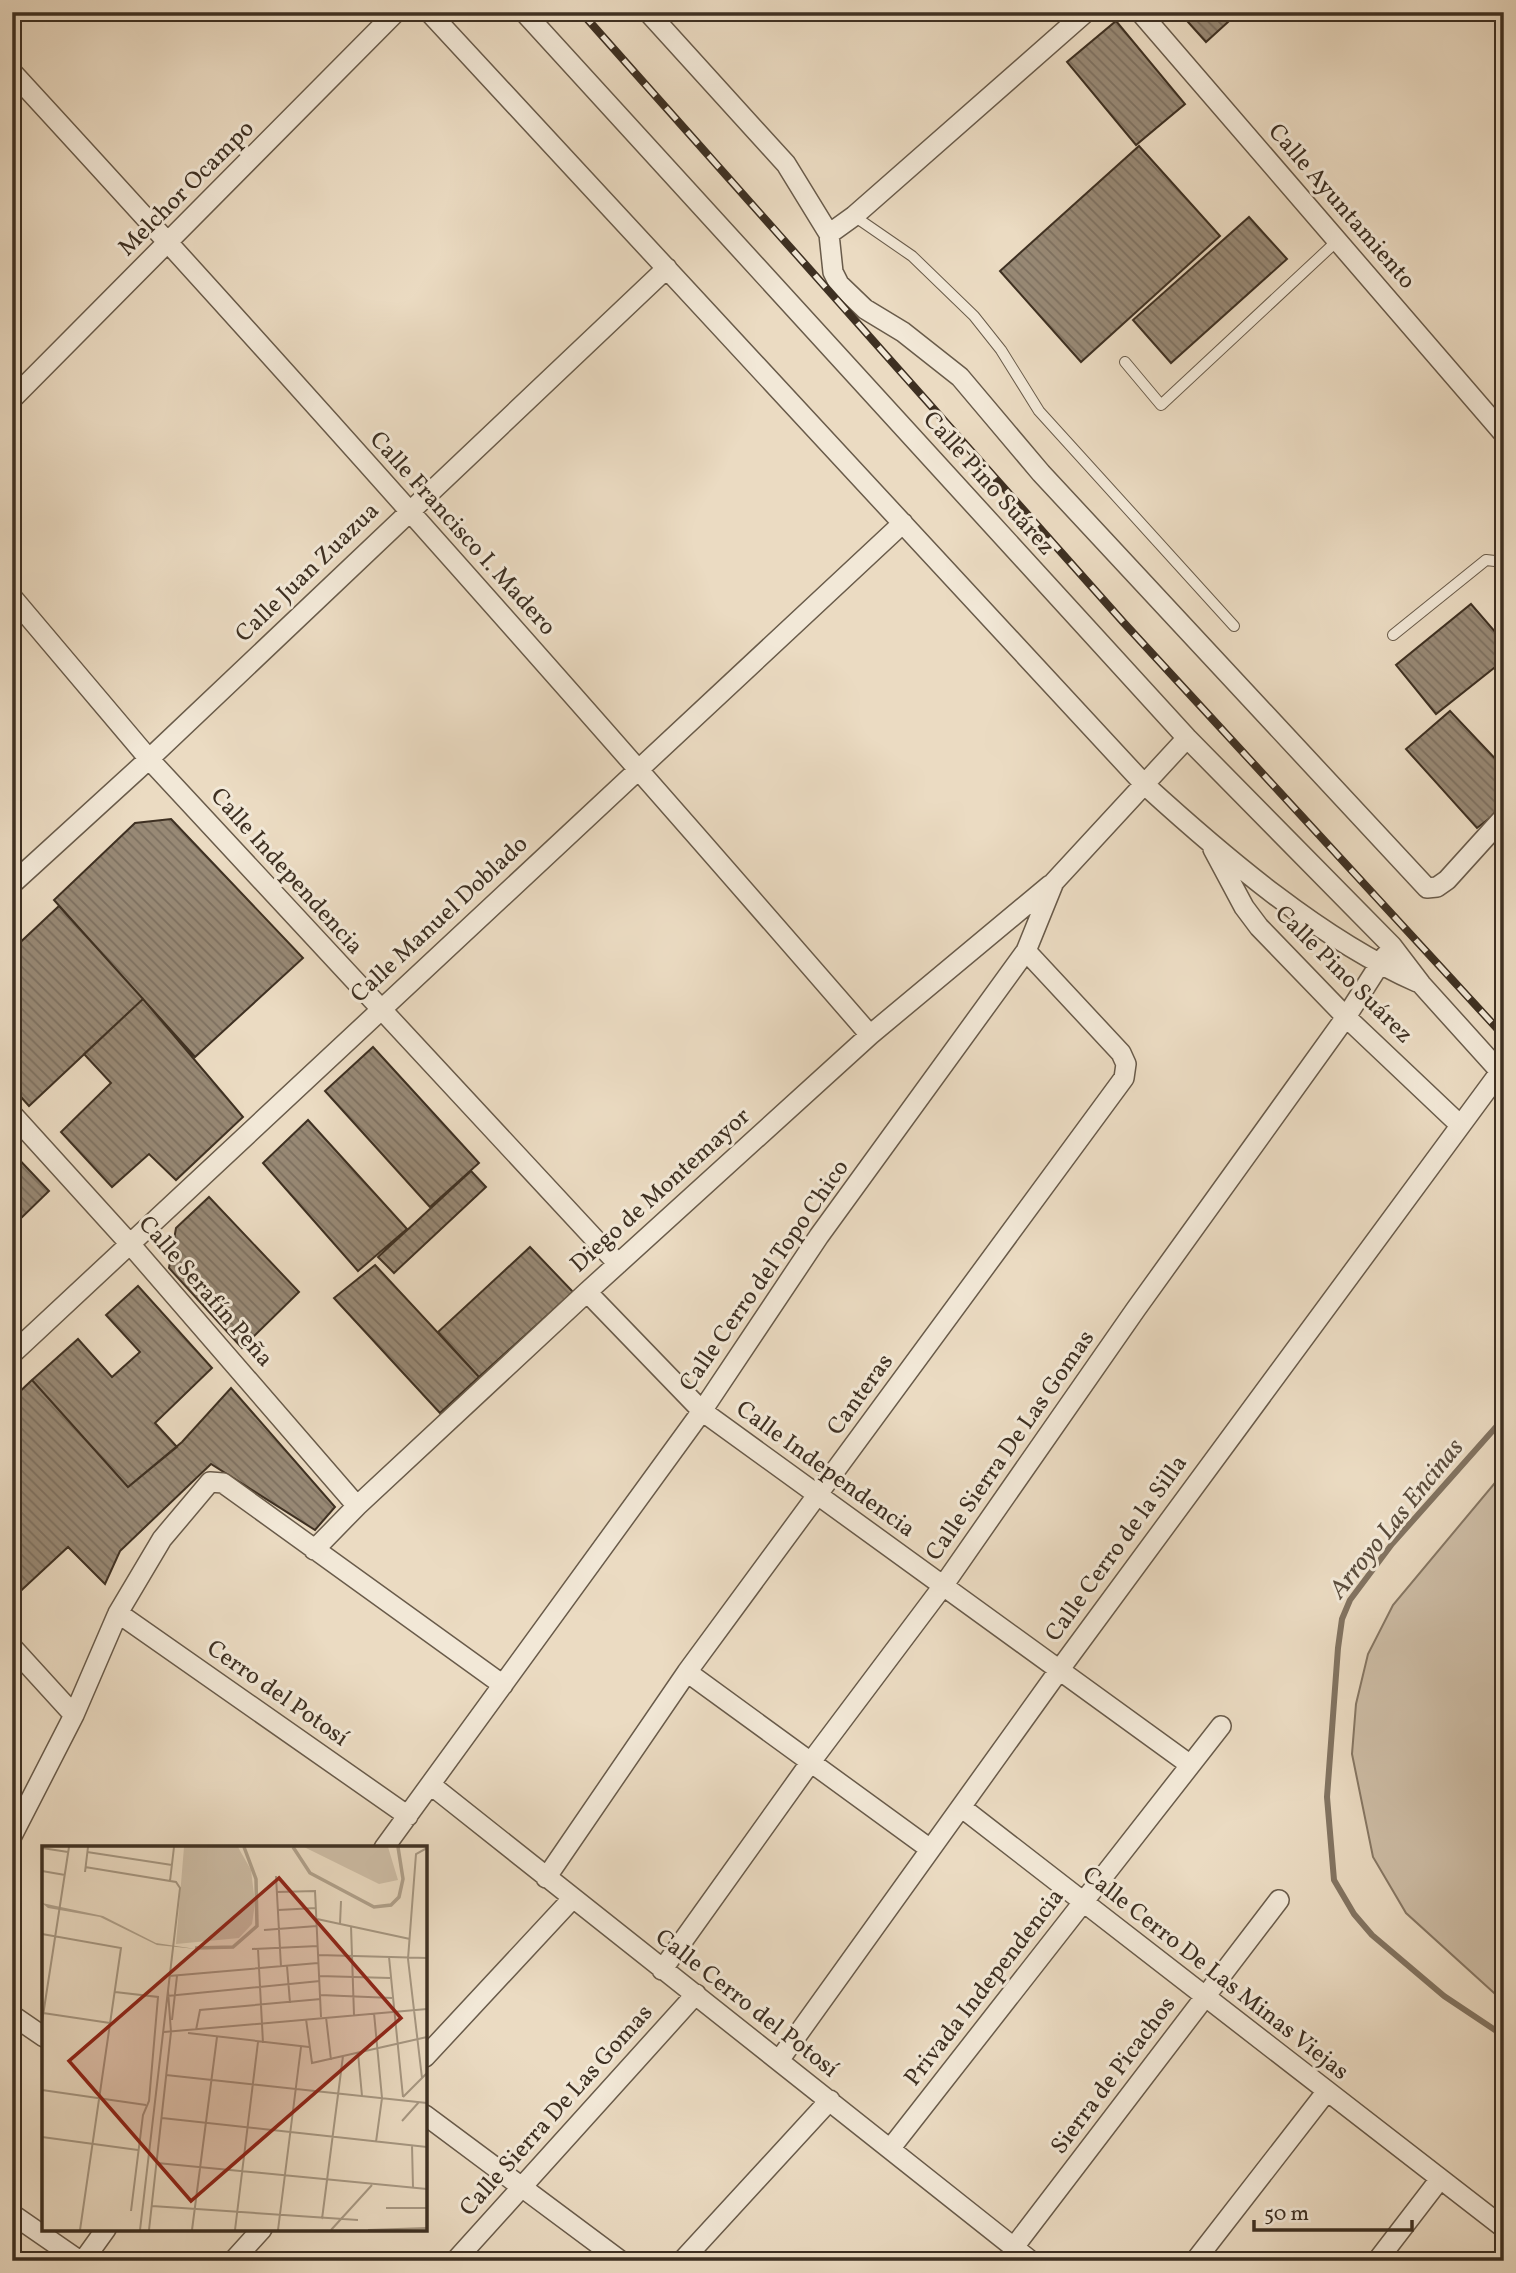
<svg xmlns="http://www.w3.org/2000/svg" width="1516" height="2273" font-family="Vollkorn,serif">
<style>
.grass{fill:#cebea7;stroke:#867764;stroke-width:2}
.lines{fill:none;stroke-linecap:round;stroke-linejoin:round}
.stream{stroke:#827462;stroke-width:6}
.building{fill:url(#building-back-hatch);stroke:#3e3022;stroke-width:2}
.lane-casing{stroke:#695b4a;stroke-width:12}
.street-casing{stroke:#695b4a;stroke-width:22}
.lane{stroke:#f2e8d7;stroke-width:10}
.street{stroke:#f2e8d7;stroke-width:19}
.rail-casing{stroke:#3e3022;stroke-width:8}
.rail{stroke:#f2e8d7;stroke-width:5;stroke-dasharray:16;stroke-linecap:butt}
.labels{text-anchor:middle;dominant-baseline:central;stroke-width:6;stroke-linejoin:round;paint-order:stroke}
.street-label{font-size:24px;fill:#3e3022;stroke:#f2e8d7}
.water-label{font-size:26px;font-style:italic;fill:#5a4c3c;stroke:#f2e8d7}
.inset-river{fill:none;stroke:#b0a18c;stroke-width:3.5}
.inset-road{fill:none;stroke:#a69782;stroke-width:2}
.view{fill:#8f2418;fill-opacity:0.15;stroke:#8f2418;stroke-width:3.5}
.inset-edge{fill:none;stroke:#3e3022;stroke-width:3.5}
</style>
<defs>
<pattern id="building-back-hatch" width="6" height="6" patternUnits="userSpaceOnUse" patternTransform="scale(1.75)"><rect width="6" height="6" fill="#988975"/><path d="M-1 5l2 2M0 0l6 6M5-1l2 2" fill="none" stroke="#7d7060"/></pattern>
</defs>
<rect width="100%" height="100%" fill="#ebdbc2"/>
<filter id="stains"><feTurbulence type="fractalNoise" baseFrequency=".00286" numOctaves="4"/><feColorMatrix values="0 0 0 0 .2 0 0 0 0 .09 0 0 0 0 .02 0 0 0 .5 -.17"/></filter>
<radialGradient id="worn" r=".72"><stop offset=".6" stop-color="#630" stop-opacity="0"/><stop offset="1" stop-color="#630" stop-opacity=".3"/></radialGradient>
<path class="grass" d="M1504 1472V2002L1406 1913 1373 1857 1352 1754 1356 1704 1368 1654 1393 1605Z"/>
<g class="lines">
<path class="stream" d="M1504 1418 1392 1544 1350 1600 1342 1619 1338 1648 1327 1797 1334 1880 1354 1914 1372 1935 1444 1996 1504 2036"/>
</g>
<path class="building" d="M1179 12H1239L1206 42Z
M1116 21 1185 104 1136 145 1067 62Z
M1139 146 1220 236 1081 362 1000 271Z
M1249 217 1287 259 1171 363 1133 320Z
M1471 604 1504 642V660L1436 714 1396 665Z
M1450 711 1504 768V807L1477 828 1406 749Z
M171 819 303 958 195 1057 54 900 135 823Z
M59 906 143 999 29 1106 12 1087V950Z
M143 999 243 1117 176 1180 149 1154 112 1187 61 1132 111 1083 84 1054Z
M373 1047 479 1163 430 1207 325 1091Z
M308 1120 407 1229 358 1271 263 1163Z
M12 1152 49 1191 12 1227Z
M471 1171 486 1187 394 1273 378 1257Z
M209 1197 299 1292 242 1348 169 1268 176 1228Z
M530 1247 573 1292 479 1377 438 1332Z
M375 1265 479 1377 440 1413 334 1298Z
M138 1286 212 1368 155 1423 177 1447 128 1487 32 1380 78 1339 112 1377 140 1352 106 1315Z
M32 1380 128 1487 182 1442 231 1388 335 1507 315 1530 211 1464 120 1551 105 1584 68 1547 12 1599V1399Z"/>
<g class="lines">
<g class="lane-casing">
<path id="lane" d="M854 216 912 256 974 316 1001 350 1039 411 1234 626
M1125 362 1161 405 1337 241
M1393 635 1486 560 1504 562"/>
</g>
<g class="street-casing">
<path id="street" d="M429 12 1145 785C1223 856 1321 940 1417 982
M524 12 1187 738 1392 946 1421 984 1504 1076
M648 12 786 164 829 234 833 272 839 284 865 309 903 332 960 377 1041 473 1427 888 1437 887 1447 880 1504 817
M1140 12 1504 434
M12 72C303 388 588 710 870 1035
M829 234 854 216 1086 12
M12 399 396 12
M12 597 149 759 618 1264
M1213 849 1244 907 1259 927 1346 1017 1459 1124
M12 884 149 759 667 268
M12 1114 130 1244 357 1506
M587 1292 702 1411 1189 1764
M12 1354 903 523
M314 1550 357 1506 587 1292 870 1035 1050 885
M118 1613 408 1816
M12 1647 74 1715
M687 1672 930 1849
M431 1785 1031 2261
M961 1807 1504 2228
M12 1836 74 1715 118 1613 162 1539 210 1482 223 1483 503 1685
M384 1848 702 1411 819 1236 1026 951 1054 882 1187 738
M546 1878 687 1672 1124 1078 1126 1064 1121 1053 1026 951
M662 1970 810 1763 943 1586 1136 1309 1346 1017 1385 956
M12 2015 44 2037
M425 2057 572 1899
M780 2059 1060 1669 1500 1072
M425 2115 621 2261
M890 2149 1221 1726
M12 2214 80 2261
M1014 2247 1279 1900
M83 2261 106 2229
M233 2261 262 2229
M455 2261 696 1994
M682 2261 830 2100
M1195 2261 1327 2091
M1377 2261 1440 2179"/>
</g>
<use href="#lane" class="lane"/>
<use href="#street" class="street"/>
<g class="rail-casing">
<path id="rail" d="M581 12 1124 623 1504 1036"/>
</g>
<use href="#rail" class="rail"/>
</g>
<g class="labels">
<g class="street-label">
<text transform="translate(187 189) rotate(-45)">Melchor Ocampo</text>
<text transform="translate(1341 207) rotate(49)">Calle Ayuntamiento</text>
<text transform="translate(988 484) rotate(48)">Calle Pino Suárez</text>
<text transform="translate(462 534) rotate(48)">Calle Francisco I. Madero</text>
<text transform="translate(308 573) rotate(-44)">Calle Juan Zuazua</text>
<text transform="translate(286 872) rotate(48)">Calle Independencia</text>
<text transform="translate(440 920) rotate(-43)">Calle Manuel Doblado</text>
<text transform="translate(1343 975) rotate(45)">Calle Pino Suárez</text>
<text transform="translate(661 1191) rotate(-42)">Diego de Montemayor</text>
<text transform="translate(765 1276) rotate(-55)">Calle Cerro del Topo Chico</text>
<text transform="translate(205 1292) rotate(49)">Calle Serafín Peña</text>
<text transform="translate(861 1395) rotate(-54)">Canteras</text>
<text transform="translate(1011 1446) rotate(-55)">Calle Sierra De Las Gomas</text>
<text transform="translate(825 1470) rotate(36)">Calle Independencia</text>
<text transform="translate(1117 1549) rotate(-54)">Calle Cerro de la Silla</text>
<text transform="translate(277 1694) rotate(35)">Cerro del Potosí</text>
<text transform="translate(1215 1974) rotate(38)">Calle Cerro De Las Minas Viejas</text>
<text transform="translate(985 1988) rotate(-52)">Privada Independencia</text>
<text transform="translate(746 2004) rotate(38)">Calle Cerro del Potosí</text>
<text transform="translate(1114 2076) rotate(-53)">Sierra de Picachos</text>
<text transform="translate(557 2111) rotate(-48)">Calle Sierra De Las Gomas</text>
</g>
<g class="water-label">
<text transform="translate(1397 1519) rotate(-51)">Arroyo Las Encinas</text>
</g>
</g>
<g transform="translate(42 1846)">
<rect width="385" height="385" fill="#ebdbc2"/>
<path d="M142 1H196L209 24 213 57 210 78 197 92 134 98ZM262 1H346L356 34 337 38Z" fill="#cebea7"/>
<path d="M0 57 61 70 114 97 154 103 115 99 58 71 6 62Z" fill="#b0a18c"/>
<path class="inset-river" d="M251 1 268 27 332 61 349 59 357 51 361 33 356 1M153 102 191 101 215 80 214 33 202 1"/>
<path class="inset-road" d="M0 2 26 6M45 6 130 19M43 21 134 36 138 42 98 384M0 25 23 29M43 26 46 1M234 30 239 121M128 35 132 1M235 46 273 45 279 171M236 64 274 62M275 73 368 93M298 78 299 55M309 80 312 169M222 84 275 80M0 88 79 102 38 384M210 103 276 100M216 103 221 197M276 109 385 112M347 111 361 251M245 120 248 157M127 130 276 117M277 130 348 132M73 146 116 151 107 255 101 269 89 365M278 149 350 152M125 150 278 135M1 167 68 177M332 167 340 252 334 296M284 171 289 214M264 173 270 217 385 191M130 174 135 130M0 176 27 1M154 184 158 164 279 153M122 186 385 163M146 187 267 201M316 207 320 250M124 229 385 257M380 232 366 113 374 8 385 2M0 244 104 259M361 251 385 227M120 272 385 301M360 275 377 256M0 291 96 304M370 299 371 342M115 317 385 343M110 360 316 374M344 362H385M280 373 301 210M107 384 129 186 126 145M150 384 175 191M193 384 216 196M236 384 259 201M289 384 330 339M326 384 385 382"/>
<path class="view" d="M237 32 359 172 149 355 27 215Z"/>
<rect width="385" height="385" class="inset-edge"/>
</g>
<rect width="1516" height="2273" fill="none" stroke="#ebdbc2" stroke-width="42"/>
<rect x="14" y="14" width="1488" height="2245" fill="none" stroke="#3e3022" stroke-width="3.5"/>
<rect x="21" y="21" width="1474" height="2231" fill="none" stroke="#3e3022" stroke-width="2"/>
<path d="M1254 2220v10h158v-10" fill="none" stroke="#3e3022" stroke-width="3.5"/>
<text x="1264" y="2220" font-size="21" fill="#3e3022" stroke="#f2e8d7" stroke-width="5" paint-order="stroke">50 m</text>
<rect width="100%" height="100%" filter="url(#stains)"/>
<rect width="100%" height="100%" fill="url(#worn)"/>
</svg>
